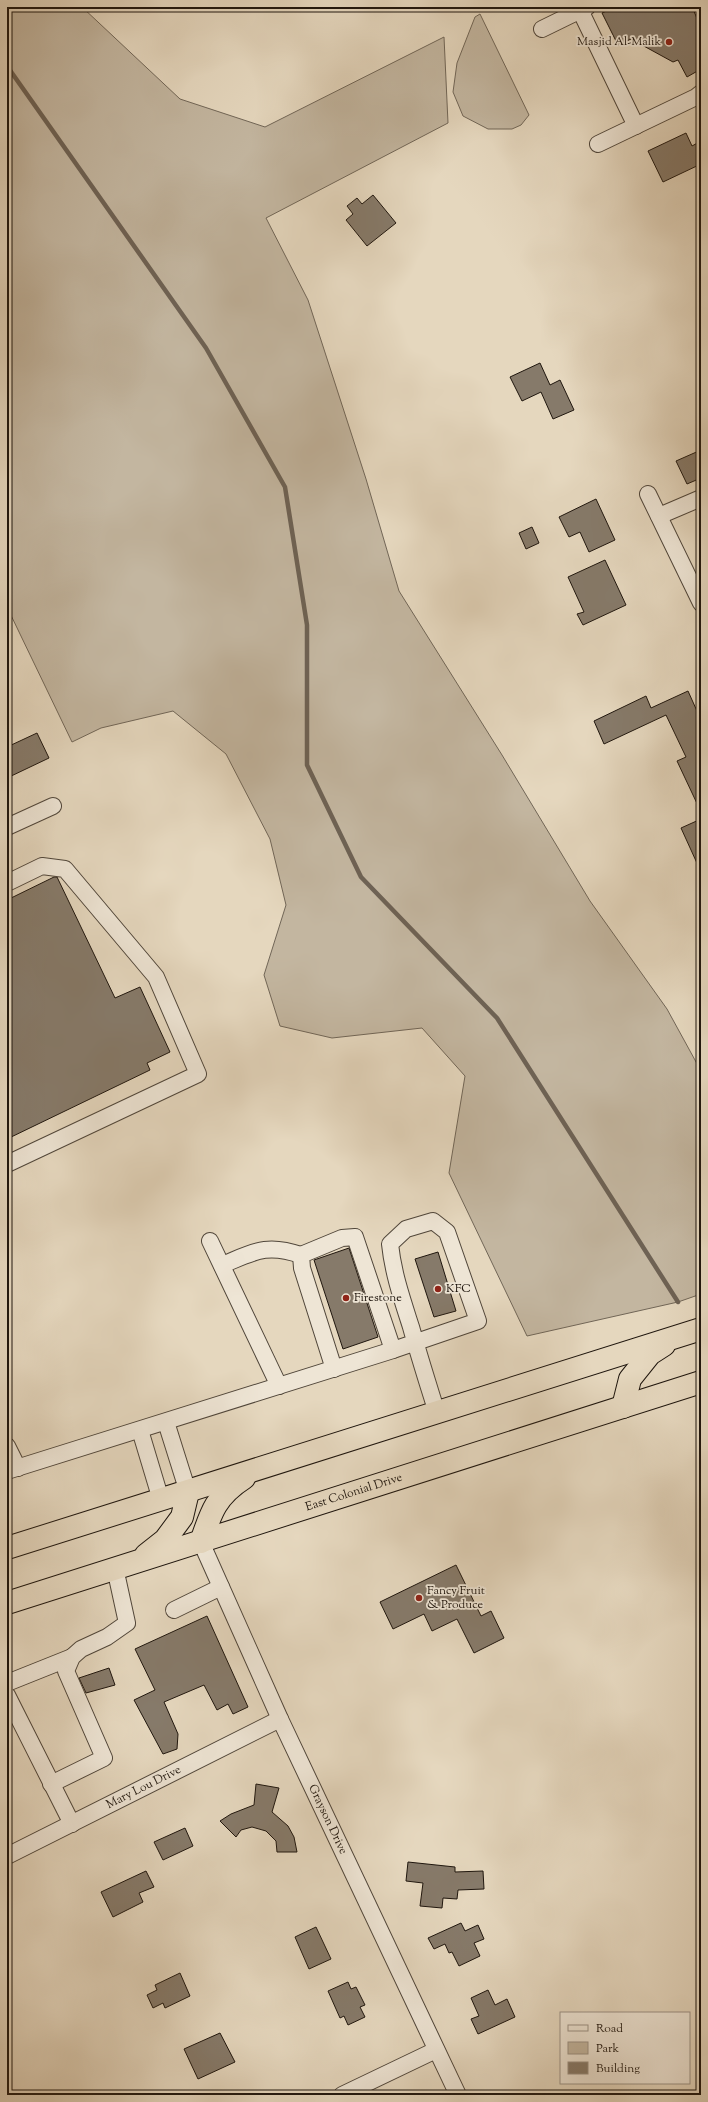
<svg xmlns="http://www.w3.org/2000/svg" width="708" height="2102" font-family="'Sorts Mill Goudy',serif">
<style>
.green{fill:#c3b6a0;stroke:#716657}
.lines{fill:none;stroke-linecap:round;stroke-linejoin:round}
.stream{stroke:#6e6254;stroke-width:4.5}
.building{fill:#867a6a;stroke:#1f160e}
.minor-casing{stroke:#50463a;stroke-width:18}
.highway-casing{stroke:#1f160e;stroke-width:24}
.minor{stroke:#eee5d5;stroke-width:16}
.highway{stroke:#e5d7be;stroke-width:22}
.poi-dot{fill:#8f2418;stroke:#eee5d5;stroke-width:1.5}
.labels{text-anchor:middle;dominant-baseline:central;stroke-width:3.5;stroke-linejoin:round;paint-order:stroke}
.poi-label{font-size:12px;fill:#1f160e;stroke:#eee5d5;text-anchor:start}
.street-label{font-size:12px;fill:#1f160e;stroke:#eee5d5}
</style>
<rect width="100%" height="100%" fill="#e5d7be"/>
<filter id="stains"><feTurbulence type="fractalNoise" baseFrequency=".005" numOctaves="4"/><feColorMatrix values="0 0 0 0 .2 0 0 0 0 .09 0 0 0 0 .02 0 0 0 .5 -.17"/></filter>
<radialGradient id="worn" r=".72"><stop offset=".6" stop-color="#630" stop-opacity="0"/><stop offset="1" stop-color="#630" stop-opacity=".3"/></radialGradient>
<path class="green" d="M7 7H82L180 99 265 127 444 37 448 123 266 218 308 300 366 479 399 591 502 755 590 901 667 1009 701 1071V1294L678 1302 527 1336 449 1173 465 1076 422 1028 332 1038 280 1026 264 975 286 905 270 839 226 754 173 711 101 728 72 742 7 607Z
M480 14 529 115 521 125 512 129H488L463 116 453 92 457 63 475 17Z"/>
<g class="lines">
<path class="stream" d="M7 66 206 348 285 487 307 625V765L361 877 497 1018 678 1302"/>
</g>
<path class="building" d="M615 7H688L693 9 701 28V69L687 77 678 60 673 62 631 39 618 45 602 13Z
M686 133 692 146 701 141V164L663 182 648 151Z
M373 195 396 223 367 246 346 220 353 214 347 206 357 198 362 204Z
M540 363 550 385 560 380 574 410 553 419 541 392 522 401 510 377Z
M701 450V478L687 484 676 461Z
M596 499 615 540 589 552 580 532 569 537 559 517Z
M532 527 539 543 526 549 519 533Z
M605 560 626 605 583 625 577 614 584 612 568 577Z
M688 691 701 720V812L677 761 686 757 666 715 604 744 594 721 646 696 651 708Z
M37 733 49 758 7 778V747Z
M701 819V872L681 828Z
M54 877H57L115 998 140 987 170 1052 147 1063 150 1070 7 1139V900Z
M349 1248 378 1337 343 1349 314 1260Z
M438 1252 456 1311 434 1317 415 1259Z
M456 1565 481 1616 491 1611 504 1638 474 1653 457 1619 432 1631 424 1614 393 1629 380 1602Z
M207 1616 248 1707 233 1714 228 1704 217 1710 204 1685 164 1702 178 1734 177 1749 163 1754 134 1700 155 1690 135 1649Z
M109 1668 115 1685 86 1693 79 1678Z
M256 1784 279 1788 272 1812 288 1826 294 1837 297 1852H277L276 1841 266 1831 252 1827 241 1830 236 1837 220 1821 231 1814 254 1805Z
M185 1828 193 1846 163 1860 154 1842Z
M408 1862 455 1867V1872L483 1871 484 1889 458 1890 457 1899 443 1898 442 1908 420 1906 423 1883 406 1881Z
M146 1871 154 1887 139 1893 143 1902 113 1917 101 1892Z
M461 1923 465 1931 478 1925 484 1939 474 1943 480 1956 459 1966 452 1952 449 1953 445 1944 434 1949 428 1938Z
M316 1927 331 1959 309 1969 295 1937Z
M180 1973 190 1996 165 2008 163 2003 153 2008 147 1995 157 1990 155 1985Z
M348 1982 351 1989 356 1987 365 2005 360 2007 365 2017 348 2025 344 2016 340 2018 328 1991Z
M488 1990 495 2005 507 1999 515 2017 478 2034 471 2019 479 2016 471 1998Z
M220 2033 235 2062 198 2079 184 2049Z"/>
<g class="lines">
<g class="minor-casing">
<g id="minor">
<path d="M580 10 636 126"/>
<path d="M542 29 587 7"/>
<path d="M598 144 696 97 701 93"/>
<path d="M648 494 701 603"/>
<path d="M659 516 701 498"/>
<path d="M7 827 53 806"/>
<path d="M7 883 42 866 65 869 156 977 198 1074 7 1164"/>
<path d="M210 1241 279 1386"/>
<path d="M222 1265C254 1252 266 1243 301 1255"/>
<path d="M334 1369 302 1268 301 1255 342 1238 355 1237 393 1350"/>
<path d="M166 1422 188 1492"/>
<path d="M140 1430 161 1500"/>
<path d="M7 1446 18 1468"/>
<path d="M7 1471 393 1350 478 1321 447 1232 433 1221 406 1229 390 1244C393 1273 402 1299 411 1327 419 1356 428 1384 437 1413"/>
<path id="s1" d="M201 1542 280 1719 458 2095"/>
<path d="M174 1610 221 1587"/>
<path d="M7 1683 72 1657"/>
<path d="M7 1695 72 1824"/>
<path d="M51 1784 104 1758 66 1671 72 1657 81 1649 107 1637 127 1623 115 1568"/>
<path id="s2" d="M7 1856 280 1719"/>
<path d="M342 2095 436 2050"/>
</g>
</g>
<g class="highway-casing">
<g id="highway">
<path d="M623 1407 630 1379 650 1354 664 1345"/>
<path d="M201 1542C211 1512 216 1496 244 1478"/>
<path d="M7 1548 701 1329"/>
<path d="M146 1555 165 1540 182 1517 188 1492"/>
<path id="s3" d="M7 1603 701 1382"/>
</g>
</g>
<use href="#minor" class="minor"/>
<use href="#highway" class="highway"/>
</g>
<g class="poi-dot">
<circle cx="669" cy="42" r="4"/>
<circle cx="438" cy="1289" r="4"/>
<circle cx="346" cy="1298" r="4"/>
<circle cx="419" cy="1598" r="4"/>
</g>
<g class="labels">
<g class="poi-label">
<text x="661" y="42" text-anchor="end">Masjid Al-Malik</text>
<text x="446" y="1289">KFC</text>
<text x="354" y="1298">Firestone</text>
<text x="427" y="1591">Fancy Fruit<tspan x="427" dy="14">&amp; Produce</tspan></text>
</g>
<g class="street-label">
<text stroke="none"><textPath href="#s3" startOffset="364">East Colonial Drive</textPath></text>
<text stroke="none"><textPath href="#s2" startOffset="153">Mary Lou Drive</textPath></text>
<text stroke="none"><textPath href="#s1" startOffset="305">Grayson Drive</textPath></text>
</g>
</g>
<rect width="708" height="2102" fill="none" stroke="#e5d7be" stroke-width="24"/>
<rect x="8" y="8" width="692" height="2086" fill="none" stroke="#1f160e" stroke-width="2"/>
<rect x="12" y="12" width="684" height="2078" fill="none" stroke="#1f160e"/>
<rect x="560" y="2012" width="130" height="72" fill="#eee5d5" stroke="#9b9285"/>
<rect x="568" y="2025" width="20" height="6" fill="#eee5d5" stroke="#9b9285"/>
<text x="596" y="2032" font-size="12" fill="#1f160e">Road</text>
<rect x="568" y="2042" width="20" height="12" fill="#c3b6a0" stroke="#9b9285"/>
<text x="596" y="2052" font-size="12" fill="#1f160e">Park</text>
<rect x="568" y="2062" width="20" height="12" fill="#867a6a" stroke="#9b9285"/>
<text x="596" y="2072" font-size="12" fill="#1f160e">Building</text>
<rect width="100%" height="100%" filter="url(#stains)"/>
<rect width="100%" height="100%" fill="url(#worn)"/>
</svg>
